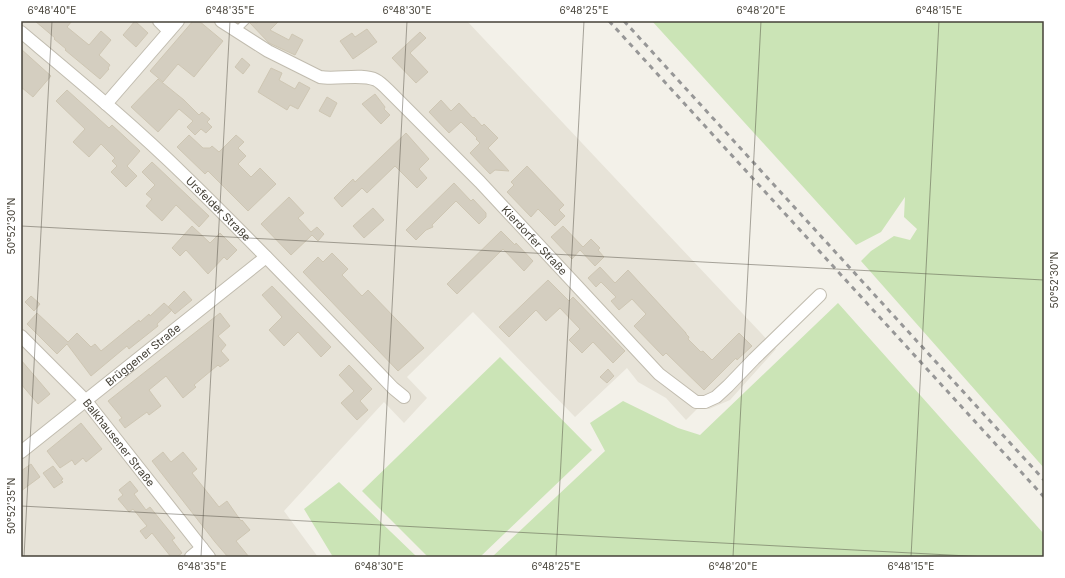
<svg xmlns="http://www.w3.org/2000/svg" width="1065" height="578" font-family="Inter,sans-serif">
<style>
.residential{fill:#e7e3d8}
.green{fill:#cbe4b6}
.building{fill:#d4cec0;stroke:#cec6b3}
.lines{fill:none;stroke-linecap:round;stroke-linejoin:round}
.lane-casing{stroke:#c1bcaf;stroke-width:8}
.street-casing{stroke:#c1bcaf;stroke-width:14}
.lane{stroke:#fff;stroke-width:6}
.street{stroke:#fff;stroke-width:12}
.rail{stroke:#979797;stroke-width:3;stroke-dasharray:5 5;stroke-linecap:butt}
.ticks{fill:none;stroke:#464238;stroke-width:1;stroke-opacity:0.45}
.labels{text-anchor:middle;dominant-baseline:central;stroke-width:3;stroke-linejoin:round;paint-order:stroke}
.street-label{font-size:11px;fill:#464238;stroke:#fff}
.neatline{fill:none;stroke:#464238;stroke-width:1.5}
.ticks-label{font-size:10px;text-anchor:middle;fill:#464238}
</style>
<rect width="100%" height="100%" fill="#f3f1e9"/>
<path class="residential" d="M21 21H467L776 349 730 400 709 409H697L686 420 666 398 638 382 627 368 575 417 473 312 407 377 427 398 404 423 384 402 284 511 318 557H21Z"/>
<path class="green" d="M652 21H1044V468L861 261 871 251 894 236 910 240 917 229 904 217 905 197 881 232 856 245Z
M838 303 1044 534V557H492L605 451 590 423 623 401 678 428 700 435Z
M500 357 592 450 480 557H428L362 491Z
M339 482 417 557H333L304 509Z"/>
<path class="building" d="M35 21H72L67 27 89 45 101 31 111 40 99 55 110 65 108 68 109 69 100 79 65 50 66 49 54 39 55 38Z
M135 21 148 33 136 47 123 35Z
M193 21H199L223 41 194 77 178 64 163 82 150 71Z
M250 21 257 23 259 21H279L270 30 289 40 292 34 303 40 295 55 269 43 250 23Z
M367 29 377 42 353 59 340 41 352 33 355 37Z
M420 32 426 38 410 53 428 72 416 83 392 58Z
M21 49 51 76 33 97 21 87Z
M242 58 250 65 243 74 235 67Z
M271 68 282 73 279 80 295 89 299 82 310 88 298 109 290 105 287 110 258 92Z
M158 79 184 100 199 115 202 112 210 119 207 122 212 127 206 133 201 129 195 135 187 127 193 121 179 109 158 132 131 107Z
M67 90 109 128 112 125 140 151 127 166 137 176 126 187 111 172 117 166 112 161 115 158 101 144 89 157 73 142 85 129 56 101Z
M375 94 385 107 384 109 390 115 381 124 362 104Z
M327 97 337 103 330 117 319 111Z
M441 100 451 111 459 103 473 118 474 117 482 126 484 124 498 138 488 148 509 171 495 170 490 174 470 153 480 143 476 139 477 138 461 122 449 133 429 112Z
M406 133 429 159 419 169 427 178 417 188 395 166 367 193 362 188 342 207 334 198 353 179 355 182Z
M189 135 203 148H210L212 146 219 152 236 135 244 142 238 148 246 156 238 164 251 177 260 168 276 184 248 211 208 171 205 174 177 147Z
M152 162 209 216 199 227 176 205 162 221 146 206 152 199 146 194 155 185 142 172Z
M527 166 564 205 559 210 565 216 555 226 538 209 531 217 507 192 514 185 511 182Z
M454 183 471 201 473 199 486 213V217L479 224 456 201 432 225 433 227 426 230 416 240 406 230Z
M289 197 304 213 298 218 311 232 317 227 324 234 318 241 312 235 291 255 261 224Z
M373 208 384 220 364 238 353 226Z
M192 226 210 243 220 233 237 250 227 260 224 257 208 274 186 250 180 256 172 248Z
M563 226 583 247 591 239 600 248 598 250 604 257 595 266 580 250 572 259 551 237Z
M501 231 515 245 516 243 533 261 524 271 503 249 457 294 447 284Z
M332 253 348 269 342 275 362 296 368 290 424 348 398 371 303 272 318 257 323 262Z
M600 267 615 283 628 270 686 333V334L689 337 688 339 701 352 703 351 712 360 739 333 752 346 737 360 736 358 704 390 666 353 663 356 634 326 646 314 632 299 619 310 611 301 616 297 601 282 596 287 588 278Z
M548 280 569 301 573 297 625 351 613 363 593 342 582 353 569 340 580 329 560 308 546 321 536 310 509 337 499 327Z
M272 286 331 347 321 357 298 332 284 346 269 330 282 317 262 295Z
M184 291 192 300 175 314 168 307Z
M31 296 40 304 34 311 25 302Z
M164 303 172 310 157 324 158 326 129 349 127 346 91 376 67 344 57 354 27 324 37 313 68 342 77 333 91 347 95 344 101 351 139 320 140 322 149 314 150 316Z
M220 313 230 326 218 336 226 345 221 351 229 360 220 367 218 365 194 385 196 387 183 398 166 376 149 390 161 406 149 415 147 412 125 428 119 420 122 418 108 401Z
M21 360 50 394 38 404 21 384Z
M349 365 372 389 360 401 368 410 357 420 341 403 354 391 339 375Z
M608 369 614 376 607 383 600 377Z
M81 423 102 449 86 462 83 458 75 465 72 460 60 468 47 451Z
M163 452 171 462 183 452 197 469 192 473 219 507 227 501 241 521 242 520 250 530 236 541 249 557H228L215 542 152 461Z
M31 464 40 477 21 491V471Z
M53 466 63 479 61 480 63 482 54 488 43 473Z
M130 481 138 491 134 494 146 510 150 507 175 538 172 540 182 553 177 557H171L152 533 146 539 140 531 147 526 133 509 129 512 118 499 123 495 119 490Z"/>
<g class="lines">
<g class="lane-casing">
<path id="lane" d="M236 31 246 21"/>
</g>
<g class="street-casing">
<g id="street">
<path d="M159 21 169 31"/>
<path id="s1" d="M221 21 268 51 320 77C336 80 362 73 376 80 380 82 384 86 388 90L480 182 659 374 696 402H705L716 397 728 386 754 359 820 295"/>
<path id="s2" d="M21 32C77 79 133 125 185 176 256 245 325 317 393 388L404 397"/>
<path d="M106 104 178 21"/>
<path id="s3" d="M21 336 86 401 209 557"/>
<path id="s4" d="M21 452 266 257"/>
<path d="M191 557 202 548"/>
</g>
</g>
<use href="#lane" class="lane"/>
<use href="#street" class="street"/>
<path class="rail" d="M609 21 1044 497
M624 21 1044 480"/>
</g>
<path class="ticks" d="M21 226 1044 280M21 506 987 557M24 557 52 21M201 557 230 21M379 557 407 21M556 557 584 21M733 557 761 21M911 557 939 21"/>
<g class="labels">
<g class="street-label">
<text stroke="none"><textPath href="#s2" startOffset="265">Ursfelder Straße</textPath></text>
<text stroke="none"><textPath href="#s1" startOffset="396">Kierdorfer Straße</textPath></text>
<text stroke="none"><textPath href="#s4" startOffset="156">Brüggener Straße</textPath></text>
<text stroke="none"><textPath href="#s3" startOffset="145">Balkhausener Straße</textPath></text>
</g>
</g>
<rect width="1065" height="578" fill="none" stroke="#ffffff" stroke-width="44"/>
<rect x="22" y="22" width="1021" height="534" class="neatline"/>
<g class="ticks-label">
<text x="52" y="14">6°48'40"E</text>
<text x="230" y="14">6°48'35"E</text>
<text x="407" y="14">6°48'30"E</text>
<text x="584" y="14">6°48'25"E</text>
<text x="761" y="14">6°48'20"E</text>
<text x="939" y="14">6°48'15"E</text>
<text transform="translate(11 226) rotate(-90)" y="4">50°52'30"N</text>
<text transform="translate(1054 280) rotate(-90)" y="4">50°52'30"N</text>
<text transform="translate(11 506) rotate(-90)" y="4">50°52'35"N</text>
<text x="202" y="570">6°48'35"E</text>
<text x="379" y="570">6°48'30"E</text>
<text x="556" y="570">6°48'25"E</text>
<text x="733" y="570">6°48'20"E</text>
<text x="911" y="570">6°48'15"E</text>
</g>
</svg>
